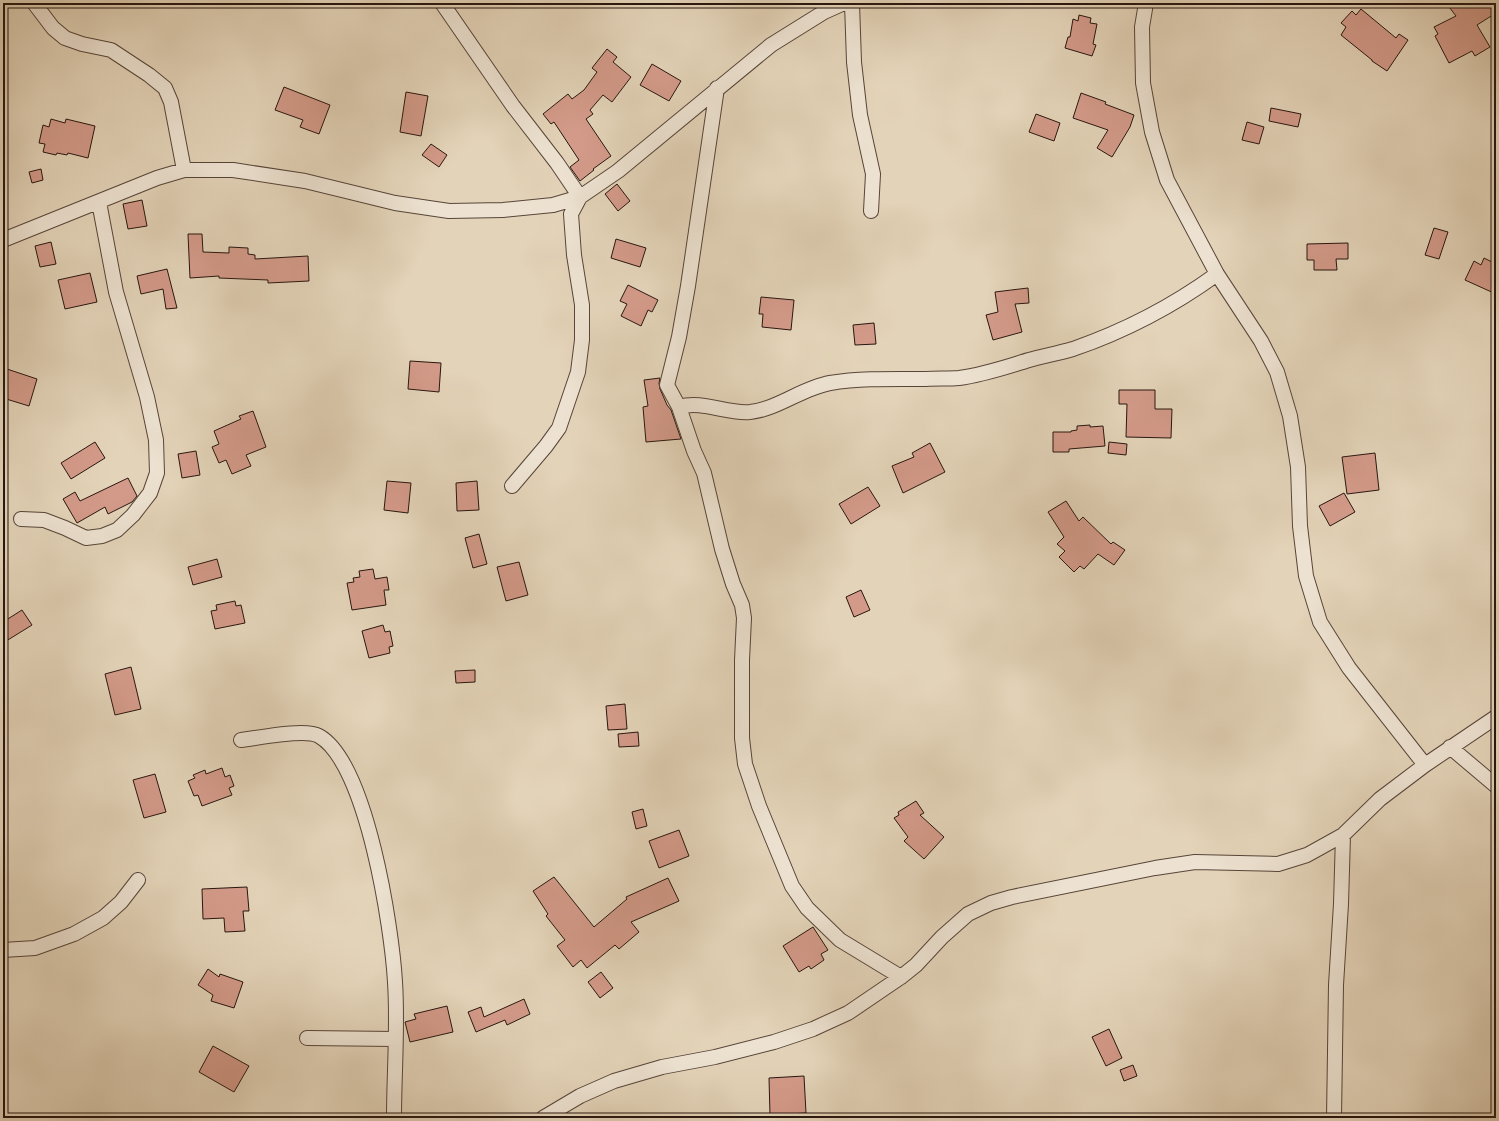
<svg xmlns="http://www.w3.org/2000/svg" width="1499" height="1121" font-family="Vollkorn,serif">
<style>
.building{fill:#d39a89;stroke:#28160f}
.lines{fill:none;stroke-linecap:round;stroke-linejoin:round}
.street-casing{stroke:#574539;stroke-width:16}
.street{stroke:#ede2d1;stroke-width:14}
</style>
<rect width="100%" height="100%" fill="#e3d3b8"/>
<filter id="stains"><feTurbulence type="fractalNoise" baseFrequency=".005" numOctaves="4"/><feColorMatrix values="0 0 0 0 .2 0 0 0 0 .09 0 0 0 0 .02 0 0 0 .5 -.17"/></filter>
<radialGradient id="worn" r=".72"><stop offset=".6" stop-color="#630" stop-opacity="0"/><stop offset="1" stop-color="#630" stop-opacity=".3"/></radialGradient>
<path class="building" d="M1446 3H1496V13L1477 25 1490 47 1475 56 1472 51 1449 63 1435 36 1438 34 1434 27 1456 16Z
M1361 9 1396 38 1399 34 1408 40 1387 71 1372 61V60L1341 35 1346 27 1341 23 1352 11 1356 15Z
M1079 15 1091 18 1090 23 1097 24 1093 44 1096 45 1092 56 1065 48 1068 37H1070L1073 19 1078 21Z
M607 49 617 57 613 62 631 77 612 102 603 95 590 110 593 114 586 119 611 156 593 169 594 170 580 181 570 167 579 160 554 122 551 124 543 114 568 94 572 99 584 90 597 72 592 68Z
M652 64 681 81 669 101 640 85Z
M284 87 330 105 319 134 300 127 303 120 275 110Z
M406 92 428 96 421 136 400 132Z
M1081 93 1106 102 1105 104 1134 115 1130 127 1112 157 1097 148 1108 130 1073 118Z
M1271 108 1301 114 1298 127 1269 121Z
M1036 114 1060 123 1054 141 1029 132Z
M51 119 65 123 66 119 95 126 88 158 68 153 67 155 57 153 56 155 43 152 45 144 39 143 43 125 49 127Z
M1247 122 1264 127 1259 144 1242 140Z
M431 144 447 155 439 167 422 155Z
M41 169 43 180 32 183 29 172Z
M617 184 630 201 618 211 605 194Z
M142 200 147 226 128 229 123 204Z
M1434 228 1448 232 1439 259 1425 255Z
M188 234H202L203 252 229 253V247L248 248V254L255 255V259L308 256 309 281 268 283V280L219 278V276L190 278Z
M616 239 646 248 640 267 611 258Z
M51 242 56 264 40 267 35 246Z
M1348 243V259H1336L1337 270H1314V260H1307V244Z
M1484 258 1496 264V294L1465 280 1474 261 1481 265Z
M167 269 177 308 166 309 163 289 141 294 137 276Z
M90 273 97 302 65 309 58 280Z
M628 285 658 300 652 312 648 310 641 326 621 316 627 304 620 301Z
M1028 288 1029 303 1015 304 1022 332 993 340 986 315 998 312 995 292Z
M761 297 794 300 791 330 762 327 763 314H759Z
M874 323 876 344 855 345 853 325Z
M410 361 441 363 439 392 408 389Z
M7 369 37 379 29 406 3 398V379Z
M660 378 659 383 660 389 667 405 671 410 681 439 646 442 643 407 648 406 644 380Z
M1119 390H1155V409H1172L1171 438 1126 437 1127 404H1119Z
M253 411 266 447 246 455 251 466 232 474 226 460 219 463 212 447 219 444 214 431 241 419 239 416Z
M1090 425V427L1103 426 1105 446 1069 449V452H1053V432H1071V431L1077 430V426Z
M95 442 105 458 71 479 61 463Z
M1109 442 1127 444 1126 455 1108 453Z
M930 443 945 472 903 493 892 466 914 457 912 453Z
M196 451 200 475 182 478 178 454Z
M1375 453 1379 490 1347 494 1342 457Z
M128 478 137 496 132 502 108 514 105 507 77 523 63 499 75 492 80 501Z
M387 481 411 483 408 513 384 510Z
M477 481 479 510 457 511 456 483Z
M868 487 880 506 851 524 839 504Z
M1344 493 1355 512 1330 526 1319 506Z
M1066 501 1079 521 1083 517 1111 544 1113 542 1125 550 1114 565 1098 554 1084 569 1080 566 1074 572 1059 557 1065 551 1057 544 1064 537 1048 512Z
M479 534 487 564 473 568 465 538Z
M217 559 222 577 193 585 188 567Z
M519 562 528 595 506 601 497 567Z
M373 569 375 579 387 577 389 590H384L386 605 352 610 347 583 354 582 353 578 360 577 359 571Z
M861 590 870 610 854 617 846 597Z
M235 601 236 606 241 605 245 623 215 629 211 611 217 610 216 605Z
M22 610 32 625 3 643V622Z
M383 625 385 632 390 631 393 646 389 647 390 653 369 658 362 631Z
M131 667 141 709 115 715 105 674Z
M475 670V682L456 683 455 671Z
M625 704 627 729 608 730 606 706Z
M638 732 639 746 619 747 618 734Z
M222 768 225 777 230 775 234 786 229 788 232 795 202 806 198 795 194 796 188 781 195 778 193 775 205 770 206 774Z
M155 774 166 812 144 818 133 780Z
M916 801 924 813 920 815 944 837 924 859 904 841 908 837 894 818 899 815 898 812Z
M643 809 647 826 636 829 632 812Z
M679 830 689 856 659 868 649 841Z
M554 877 594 927 627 899 626 897 668 878 679 901 631 922 639 932 619 949 615 945 587 968 581 960 573 967 557 946 565 940 546 916 548 914 533 891Z
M247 887 249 911H243L245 931 225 932 224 918 203 919 202 889Z
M813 927 828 950 821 954 824 960 811 969 809 966 799 972 783 946Z
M208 969 219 977 220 974 243 982 234 1008 211 1001 213 995 198 985Z
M601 972 613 988 600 998 588 982Z
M524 999 530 1014 507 1025 505 1020 476 1032 468 1012 481 1007 484 1017Z
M447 1006 453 1032 410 1042 405 1022 416 1019 414 1014Z
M1109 1029 1122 1058 1106 1066 1092 1037Z
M213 1046 249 1066 234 1092 199 1072Z
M1133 1065 1137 1076 1124 1081 1120 1070Z
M804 1076 806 1113 770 1115 769 1078Z"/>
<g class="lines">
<g class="street-casing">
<path id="street" d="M34 3 53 28 65 38 82 44 111 50 149 75 165 88 171 102 184 170
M442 3 513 106 557 163 580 197 571 214 574 255 582 305V340L578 372 559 428 546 446 512 486
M852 3 854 62 860 115 873 174 871 211
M1146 3 1142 27 1143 83 1152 132 1167 180 1217 274 1261 341 1277 372 1290 416 1298 467 1300 526 1306 576 1320 622 1349 668 1425 765
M717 88 688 286 679 337 667 385 679 407 694 451 704 473 722 549 733 584 742 605 744 618 742 660V738L745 764 759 806 792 886 807 908 840 940 901 977
M3 240 157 178 184 170H233L305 181 395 203 449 211 503 210 553 205 580 197 618 171 771 45 824 12 844 3
M679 407C703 400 726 414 750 412 778 409 802 388 830 383 861 378 894 379 926 379 937 378 948 379 959 378 983 375 1006 367 1029 360 1044 356 1059 353 1073 349 1125 331 1173 306 1217 274
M21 519 44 520 65 528 86 538 102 536 117 530 133 515 150 493 157 473 156 440 147 397 116 292 99 202
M241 740C258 738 305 728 319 736 367 763 392 929 395 982 398 1027 394 1073 394 1118
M1450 747 1496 786
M3 950 35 948 74 934 103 918 121 902 138 880
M307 1038 395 1039
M543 1118 580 1096 614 1081 662 1067 715 1057 774 1042 813 1029 848 1013 901 977 916 965 942 937 968 914 991 903 1012 897 1155 868 1195 862 1278 864 1307 855 1343 835 1380 799 1425 765 1496 717
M1334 1118 1336 985 1341 904 1343 835"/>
</g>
<use href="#street" class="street"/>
</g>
<rect width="1499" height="1121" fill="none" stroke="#e3d3b8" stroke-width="16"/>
<rect x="4" y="4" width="1491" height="1113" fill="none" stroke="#28160f" stroke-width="2"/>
<rect x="8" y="8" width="1483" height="1105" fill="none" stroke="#28160f"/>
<rect width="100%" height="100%" filter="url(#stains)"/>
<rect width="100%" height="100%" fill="url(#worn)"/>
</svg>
